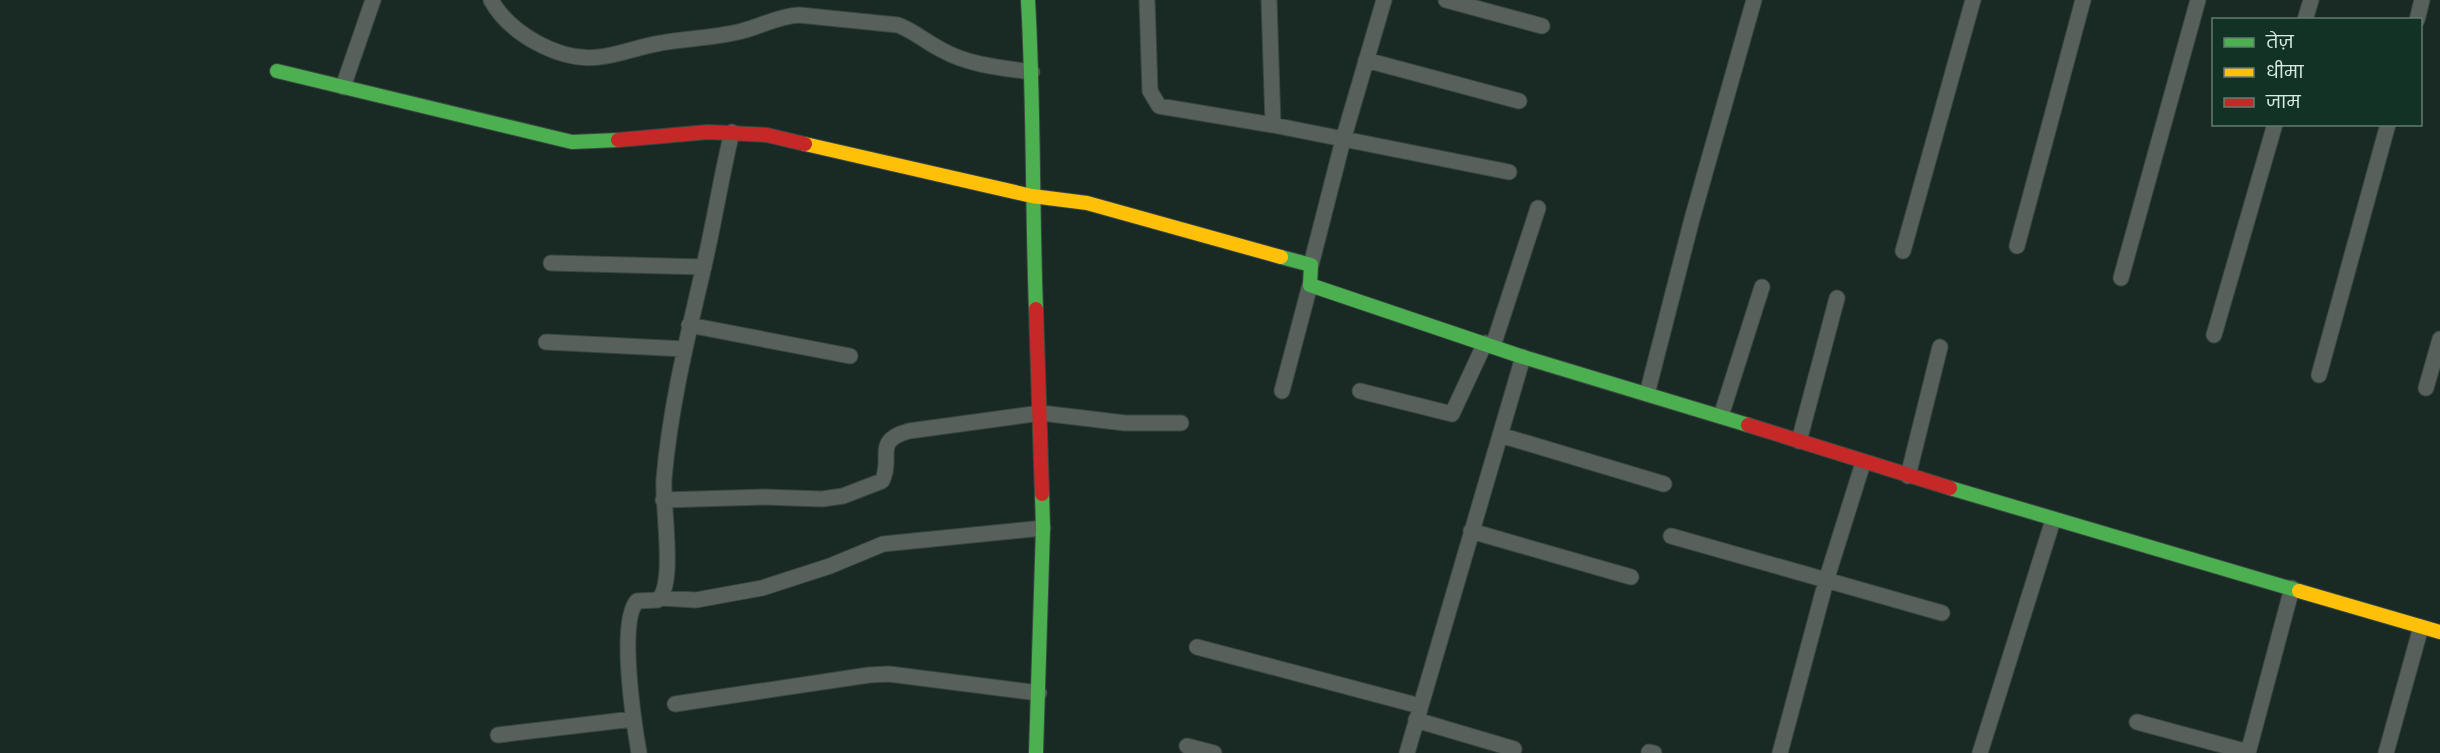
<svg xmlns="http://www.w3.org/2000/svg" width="2440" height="753" font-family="Poppins,'Noto Sans Devanagari',sans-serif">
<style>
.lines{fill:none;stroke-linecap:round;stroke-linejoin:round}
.street-casing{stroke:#394741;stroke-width:17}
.fast-casing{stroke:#394741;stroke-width:16}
.slow-casing{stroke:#394741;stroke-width:16}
.jam-casing{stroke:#394741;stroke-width:16}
.street{stroke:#58605c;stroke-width:15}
.fast{stroke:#4caf50;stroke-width:14}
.slow{stroke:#ffc107;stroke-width:14}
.jam{stroke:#c62828;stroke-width:14}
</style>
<rect width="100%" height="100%" fill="#192a24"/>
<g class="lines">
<g class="street-casing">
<path id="street" d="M491 0C510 34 560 62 599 57 620 55 640 46 661 43 688 38 716 38 742 31 761 26 779 16 799 15L898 25C914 31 926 42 942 50 968 65 1002 68 1032 72
M1147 0 1150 91 1159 106 1273 125 1509 172
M1269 0 1273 125
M1446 0 1542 26
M2305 20 2311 0
M2417 20 2422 0
M1366 60 1519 101
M343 87 373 0
M2017 246 2083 0
M1903 251 1973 0
M551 263 704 267
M1311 265 1343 140 1384 0
M2121 278 2198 0
M689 325 850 356
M2214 335 2275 124
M546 342 685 349
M1493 346 1538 208
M2319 375 2388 124
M2426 388 2440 339
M1282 391 1310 285
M1360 391 1452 414 1485 343
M1647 394 1692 219 1754 0
M1721 416 1762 287
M1500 435 1664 484
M1799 441 1837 298
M1908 476 1940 347
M663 500 764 497 822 499 843 496 882 481C894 457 872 441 909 431L1041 413 1125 423H1181
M1471 531 1631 577
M1671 536 1942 613
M660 598 696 600 762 588 830 566 883 544 1043 528
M1197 647 1420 706
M675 704 869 675 889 674 1039 693
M1416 720 1514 749
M2137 722 2248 752
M498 735 633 719
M1187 746 1214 753
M1649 752 1654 753
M639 753C634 724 618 622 637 601L658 600C676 584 662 505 664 479 670 408 687 339 703 270 714 224 721 177 732 132
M1407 753 1523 357
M1780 753 1826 581 1863 463
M1980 753 2053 520
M2248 753 2292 588
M2386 753 2421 627"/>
</g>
<g class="fast-casing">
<path id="fast" d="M1028 0C1034 103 1032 206 1036 309
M277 71 572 142 618 140
M1281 257 1311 265 1310 285 1523 357 1748 425
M1950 488 2299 591
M1036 753 1043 528 1042 494"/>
</g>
<g class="slow-casing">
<path id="slow" d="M805 144 1032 196 1087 203 1281 257
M2299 591 2440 632"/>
</g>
<g class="jam-casing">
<path id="jam" d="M618 140 708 132 767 135 805 144
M1036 309 1042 494
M1748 425 1950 488"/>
</g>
<use href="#street" class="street"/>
<use href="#fast" class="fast"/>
<use href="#slow" class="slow"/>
<use href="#jam" class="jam"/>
</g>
<rect x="2212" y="18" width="210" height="108" fill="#113225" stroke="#617c70" stroke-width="1.5"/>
<rect x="2224" y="38" width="30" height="9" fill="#4caf50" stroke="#617c70" stroke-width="1.5"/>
<text x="2266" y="48" font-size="18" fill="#d8eae1">तेज़</text>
<rect x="2224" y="68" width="30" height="9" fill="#ffc107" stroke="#617c70" stroke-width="1.5"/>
<text x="2266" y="78" font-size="18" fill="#d8eae1">धीमा</text>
<rect x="2224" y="98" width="30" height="9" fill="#c62828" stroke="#617c70" stroke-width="1.5"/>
<text x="2266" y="108" font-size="18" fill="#d8eae1">जाम</text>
</svg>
